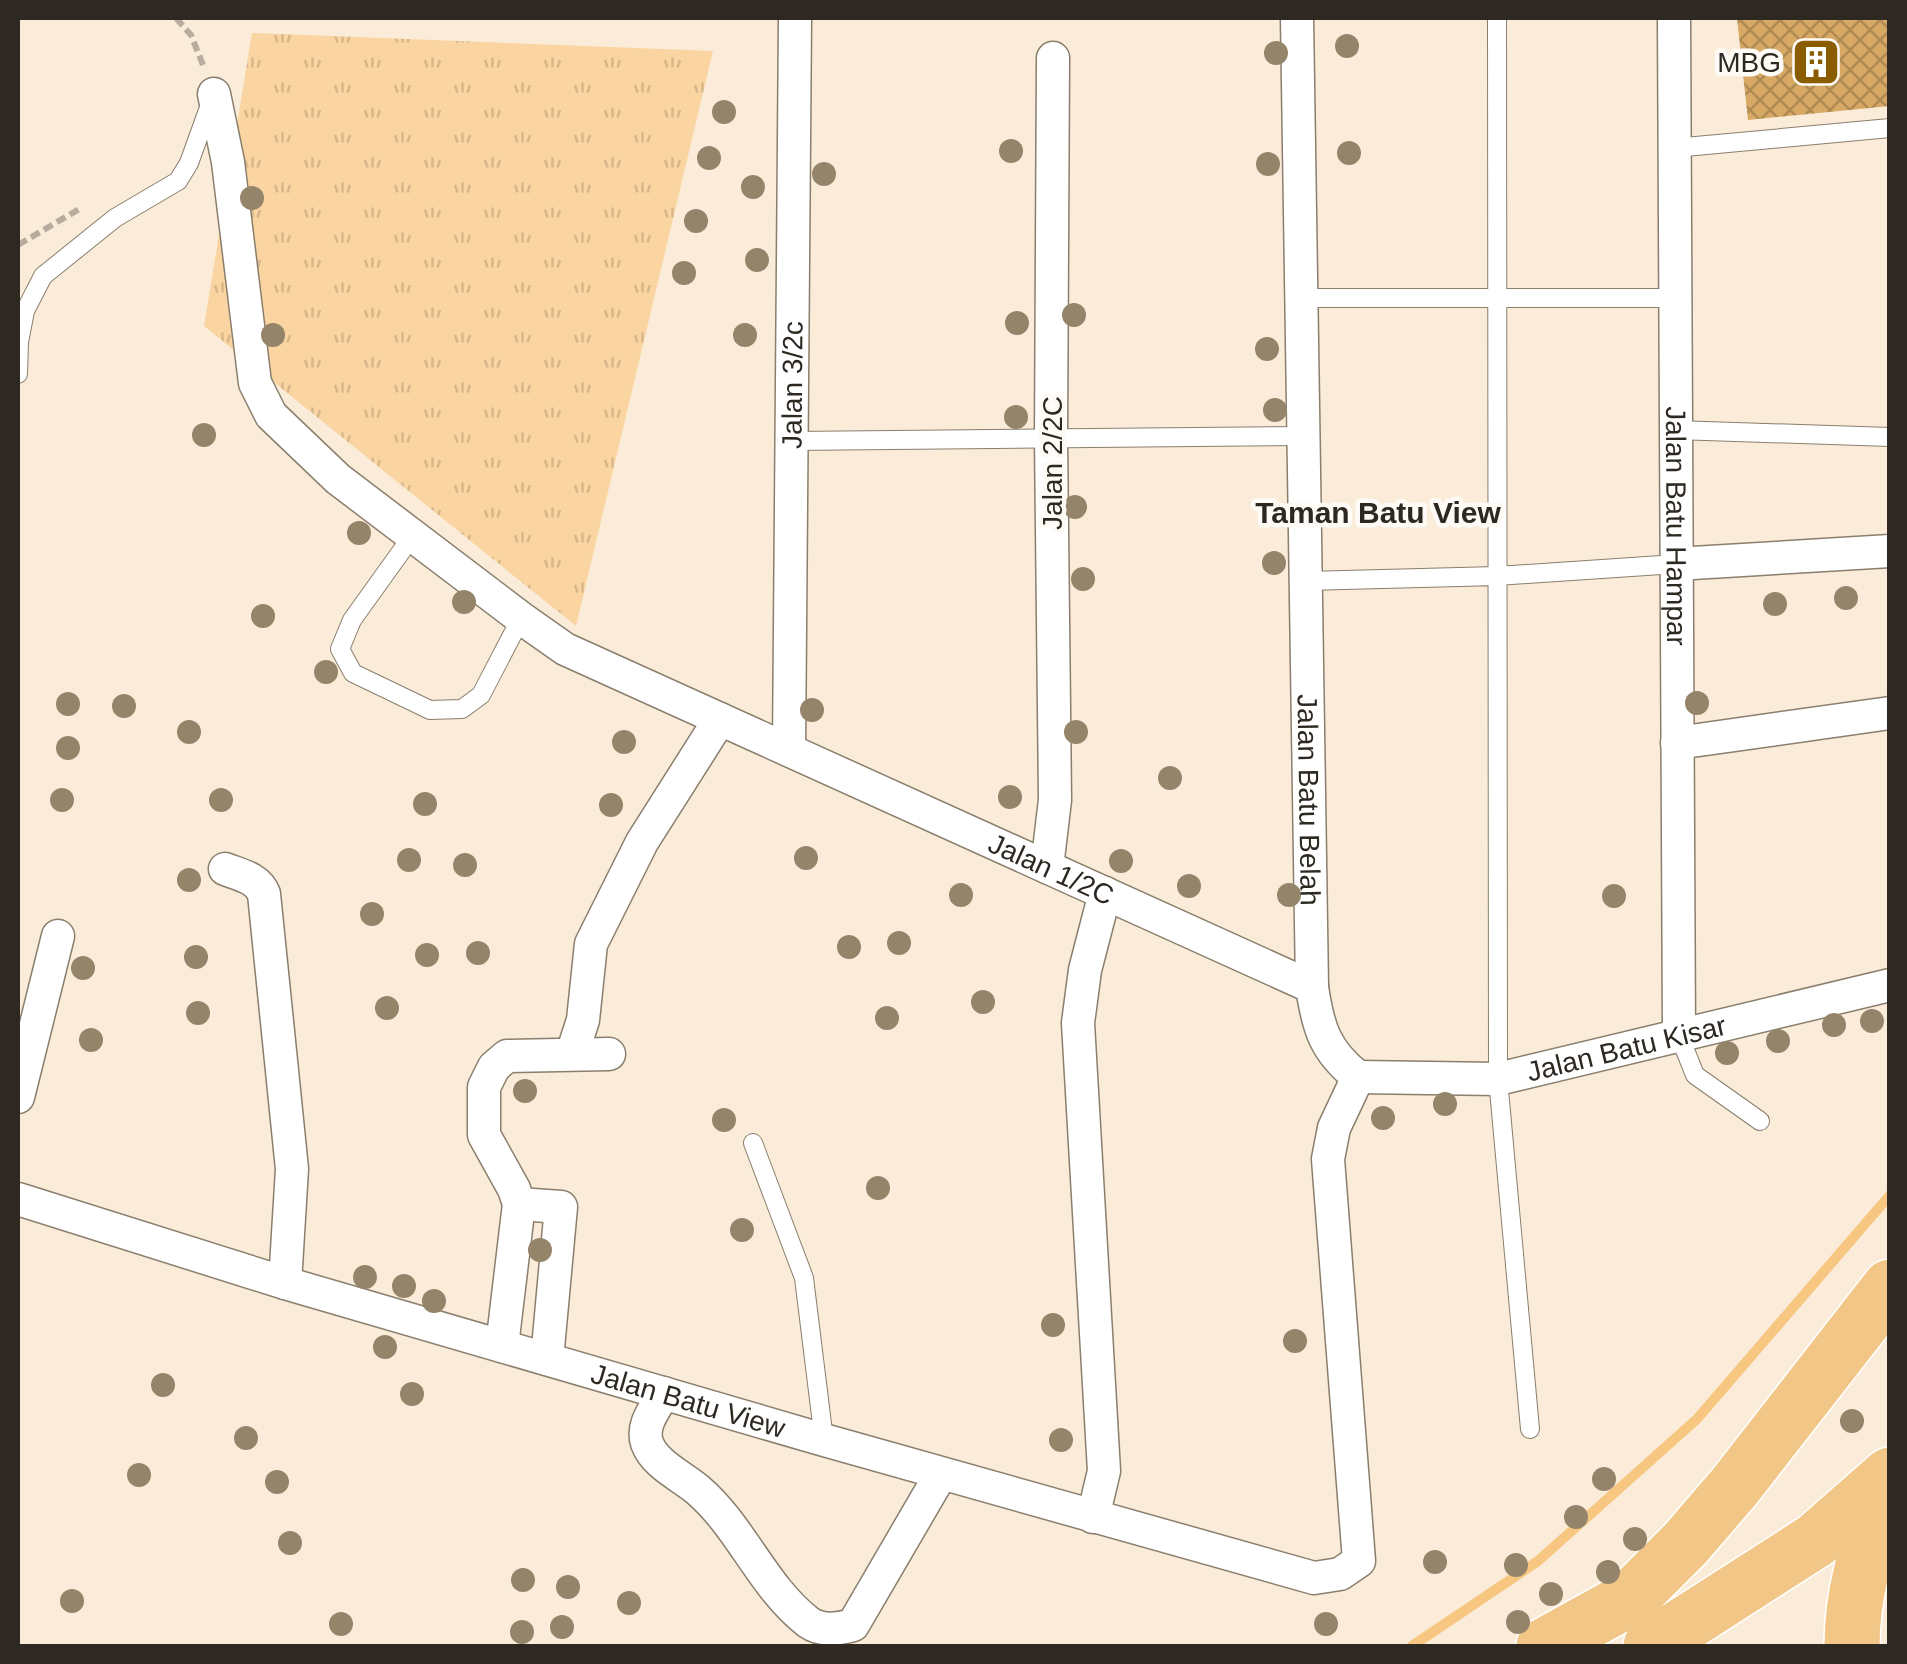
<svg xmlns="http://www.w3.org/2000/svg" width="1907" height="1664" font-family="Helvetica,sans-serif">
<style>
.grass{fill:url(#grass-tufts)}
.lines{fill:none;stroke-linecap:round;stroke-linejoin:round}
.stream{stroke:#f7c782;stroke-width:10}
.building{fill:url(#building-cross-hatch)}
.lane-casing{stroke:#8a7e6d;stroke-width:20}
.street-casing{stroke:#8a7e6d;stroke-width:35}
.highway-casing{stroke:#fff;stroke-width:58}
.path{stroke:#b7ac9d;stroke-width:6;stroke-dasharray:10 5;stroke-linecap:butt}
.lane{stroke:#fff;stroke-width:18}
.street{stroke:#fff;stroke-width:32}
.highway{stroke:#f2c687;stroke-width:55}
.tree{fill:#94846a}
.labels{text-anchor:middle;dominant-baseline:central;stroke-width:9;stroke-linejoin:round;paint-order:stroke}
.poi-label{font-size:28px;fill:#2d2821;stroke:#fefbf7;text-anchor:end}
.street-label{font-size:28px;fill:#2d2821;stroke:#fefbf7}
.neighbourhood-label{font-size:30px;font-weight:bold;fill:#2d2821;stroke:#fefbf7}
</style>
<defs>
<pattern id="grass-tufts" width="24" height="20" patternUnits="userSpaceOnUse" patternTransform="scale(2.5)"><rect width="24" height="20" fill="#fbd5a1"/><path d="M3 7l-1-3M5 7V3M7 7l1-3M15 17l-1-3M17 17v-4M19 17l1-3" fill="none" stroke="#d7b78a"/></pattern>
<pattern id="building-cross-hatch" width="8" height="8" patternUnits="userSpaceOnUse" patternTransform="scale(2.5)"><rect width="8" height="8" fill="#d8a965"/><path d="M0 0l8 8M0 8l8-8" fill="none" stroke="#b08a53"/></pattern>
</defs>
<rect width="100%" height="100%" fill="#faecd9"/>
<path class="grass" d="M252 33 713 51 576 626 204 326Z"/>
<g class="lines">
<path class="stream" d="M1412 1646 1538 1561 1697 1419 1890 1195"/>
</g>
<path class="building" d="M1737 18H1890V106L1748 120Z"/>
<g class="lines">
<g class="lane-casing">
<path id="lane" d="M1497 18 1498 1079 1530 1429
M1674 148 1890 128
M1302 298H1675
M18 374 19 342 25 311 43 276 115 218 178 181 189 163 211 102
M1675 430 1890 437
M792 441 1303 436
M413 535 352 620 340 649 353 673 430 710 462 709 481 695 521 618
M1306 581 1497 576 1676 564
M1679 1035 1695 1075 1760 1121
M753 1143 804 1278 824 1440"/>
</g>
<g class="street-casing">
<g id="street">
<path id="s1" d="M1297 18 1312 987C1318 1028 1325 1051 1358 1077"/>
<path id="s2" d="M1674 18 1679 1035"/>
<path id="s3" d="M214 94 228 162 255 383 271 415 338 479 521 618 565 649 1312 987"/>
<path d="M1676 564 1890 551"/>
<path d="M1677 743 1890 713"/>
<path id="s4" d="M789 750 795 18"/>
<path d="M1047 867 1055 800 1051 438 1053 58"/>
<path d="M225 869C240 875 258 878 264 894L292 1169 285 1283"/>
<path d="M572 1054 583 1020 591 944 642 842 720 719"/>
<path id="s5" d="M1358 1077 1498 1079 1890 985"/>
<path d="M18 1097 58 936"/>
<path id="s6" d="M18 1199 285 1283 824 1440 1314 1578 1340 1574 1359 1561 1328 1159 1334 1128 1358 1077"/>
<path d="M519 1204 561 1207 547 1359"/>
<path d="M502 1346 519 1204 514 1189 484 1135V1087L494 1067 507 1056 609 1054"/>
<path d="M664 1393C655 1409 641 1425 647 1443 655 1465 682 1476 698 1490 742 1528 762 1586 808 1622 822 1632 838 1629 853 1625L941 1474"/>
<path d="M1093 1517 1104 1471 1078 1023 1085 970 1105 893"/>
</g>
</g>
<g class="highway-casing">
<path id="highway" d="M1544 1646 1631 1598 1686 1543 1735 1486 1890 1287
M1651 1646 1816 1540 1890 1475
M1852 1646C1852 1599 1865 1540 1890 1499"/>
</g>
<path class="path" d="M176 18 191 35 203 65
M18 245 81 208"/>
<use href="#lane" class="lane"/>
<use href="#street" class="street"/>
<use href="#highway" class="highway"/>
</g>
<g class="tree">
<circle cx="1347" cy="46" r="12"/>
<circle cx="1276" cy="53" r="12"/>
<circle cx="724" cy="112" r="12"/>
<circle cx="1011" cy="151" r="12"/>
<circle cx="1349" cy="153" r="12"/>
<circle cx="709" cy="158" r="12"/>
<circle cx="1268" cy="164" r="12"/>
<circle cx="824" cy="174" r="12"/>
<circle cx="753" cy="187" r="12"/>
<circle cx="252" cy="198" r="12"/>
<circle cx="696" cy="221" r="12"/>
<circle cx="757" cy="260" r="12"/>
<circle cx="684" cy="273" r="12"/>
<circle cx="1074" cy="315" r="12"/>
<circle cx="1017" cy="323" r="12"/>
<circle cx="273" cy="335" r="12"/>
<circle cx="745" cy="335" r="12"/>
<circle cx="1267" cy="349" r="12"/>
<circle cx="1275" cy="410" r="12"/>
<circle cx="1016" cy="417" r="12"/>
<circle cx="204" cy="435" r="12"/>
<circle cx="1075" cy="507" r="12"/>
<circle cx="359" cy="533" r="12"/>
<circle cx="1274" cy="563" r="12"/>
<circle cx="1083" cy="579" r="12"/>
<circle cx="1846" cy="598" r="12"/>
<circle cx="464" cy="602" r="12"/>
<circle cx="1775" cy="604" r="12"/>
<circle cx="263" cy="616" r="12"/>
<circle cx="326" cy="672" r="12"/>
<circle cx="1697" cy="703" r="12"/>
<circle cx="68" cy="704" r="12"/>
<circle cx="124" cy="706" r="12"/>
<circle cx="812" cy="710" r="12"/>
<circle cx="189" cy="732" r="12"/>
<circle cx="1076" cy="732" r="12"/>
<circle cx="624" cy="742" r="12"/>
<circle cx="68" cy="748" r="12"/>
<circle cx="1170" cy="778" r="12"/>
<circle cx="1010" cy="797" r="12"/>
<circle cx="62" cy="800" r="12"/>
<circle cx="221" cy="800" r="12"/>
<circle cx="425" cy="804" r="12"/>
<circle cx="611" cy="805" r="12"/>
<circle cx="806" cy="858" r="12"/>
<circle cx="409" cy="860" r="12"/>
<circle cx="1121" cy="861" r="12"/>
<circle cx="465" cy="865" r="12"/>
<circle cx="189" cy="880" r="12"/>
<circle cx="1189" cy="886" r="12"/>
<circle cx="961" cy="895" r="12"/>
<circle cx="1289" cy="895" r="12"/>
<circle cx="1614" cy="896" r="12"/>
<circle cx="372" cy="914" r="12"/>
<circle cx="899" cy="943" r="12"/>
<circle cx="849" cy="947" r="12"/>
<circle cx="478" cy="953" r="12"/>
<circle cx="427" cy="955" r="12"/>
<circle cx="196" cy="957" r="12"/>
<circle cx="83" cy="968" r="12"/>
<circle cx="983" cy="1002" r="12"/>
<circle cx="387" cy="1008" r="12"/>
<circle cx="198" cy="1013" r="12"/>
<circle cx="887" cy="1018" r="12"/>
<circle cx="1872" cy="1021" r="12"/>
<circle cx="1834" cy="1025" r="12"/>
<circle cx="91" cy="1040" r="12"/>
<circle cx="1778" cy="1041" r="12"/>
<circle cx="1727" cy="1053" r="12"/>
<circle cx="525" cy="1091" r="12"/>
<circle cx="1445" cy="1104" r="12"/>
<circle cx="1383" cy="1118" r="12"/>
<circle cx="724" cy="1120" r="12"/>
<circle cx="878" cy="1188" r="12"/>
<circle cx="742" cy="1230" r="12"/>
<circle cx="540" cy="1250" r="12"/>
<circle cx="365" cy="1277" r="12"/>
<circle cx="404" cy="1286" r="12"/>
<circle cx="434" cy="1301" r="12"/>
<circle cx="1053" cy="1325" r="12"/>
<circle cx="1295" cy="1341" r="12"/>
<circle cx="385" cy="1347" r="12"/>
<circle cx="163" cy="1385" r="12"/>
<circle cx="412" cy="1394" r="12"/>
<circle cx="1852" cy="1421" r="12"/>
<circle cx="246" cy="1438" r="12"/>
<circle cx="1061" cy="1440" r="12"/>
<circle cx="139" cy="1475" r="12"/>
<circle cx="1604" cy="1479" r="12"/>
<circle cx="277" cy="1482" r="12"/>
<circle cx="1576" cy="1517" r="12"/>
<circle cx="1635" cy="1539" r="12"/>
<circle cx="290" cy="1543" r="12"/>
<circle cx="1435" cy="1562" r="12"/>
<circle cx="1516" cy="1565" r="12"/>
<circle cx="1608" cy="1572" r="12"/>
<circle cx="523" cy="1580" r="12"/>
<circle cx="568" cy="1587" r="12"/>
<circle cx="1551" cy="1594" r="12"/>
<circle cx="72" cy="1601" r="12"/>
<circle cx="629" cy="1603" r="12"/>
<circle cx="1518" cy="1622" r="12"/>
<circle cx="341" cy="1624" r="12"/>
<circle cx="1326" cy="1624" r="12"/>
<circle cx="562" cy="1627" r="12"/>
<circle cx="522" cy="1632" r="12"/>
</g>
<defs>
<g id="building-square" transform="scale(2.5)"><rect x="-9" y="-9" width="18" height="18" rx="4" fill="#895c00" stroke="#fefbf7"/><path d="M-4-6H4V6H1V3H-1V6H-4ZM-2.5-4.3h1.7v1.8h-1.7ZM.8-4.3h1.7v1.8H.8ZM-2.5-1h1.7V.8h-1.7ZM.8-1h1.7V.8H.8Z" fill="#fff"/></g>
</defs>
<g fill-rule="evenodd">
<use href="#building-square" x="1816" y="62"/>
</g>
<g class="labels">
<g class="poi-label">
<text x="1781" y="62">MBG</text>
</g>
<g class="street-label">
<text stroke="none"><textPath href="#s4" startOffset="365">Jalan 3/2c</textPath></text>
<text transform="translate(1052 463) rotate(-90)">Jalan 2/2C</text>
<text stroke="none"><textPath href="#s2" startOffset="508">Jalan Batu Hampar</textPath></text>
<text stroke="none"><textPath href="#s1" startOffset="782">Jalan Batu Belah</textPath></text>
<text stroke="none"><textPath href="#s3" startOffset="1238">Jalan 1/2C</textPath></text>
<text stroke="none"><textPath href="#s5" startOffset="272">Jalan Batu Kisar</textPath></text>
<text stroke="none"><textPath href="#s6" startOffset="700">Jalan Batu View</textPath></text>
</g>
<g class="neighbourhood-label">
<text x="1378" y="512">Taman Batu View</text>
</g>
</g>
<rect width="1907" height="1664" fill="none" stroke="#2d2821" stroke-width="40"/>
</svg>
